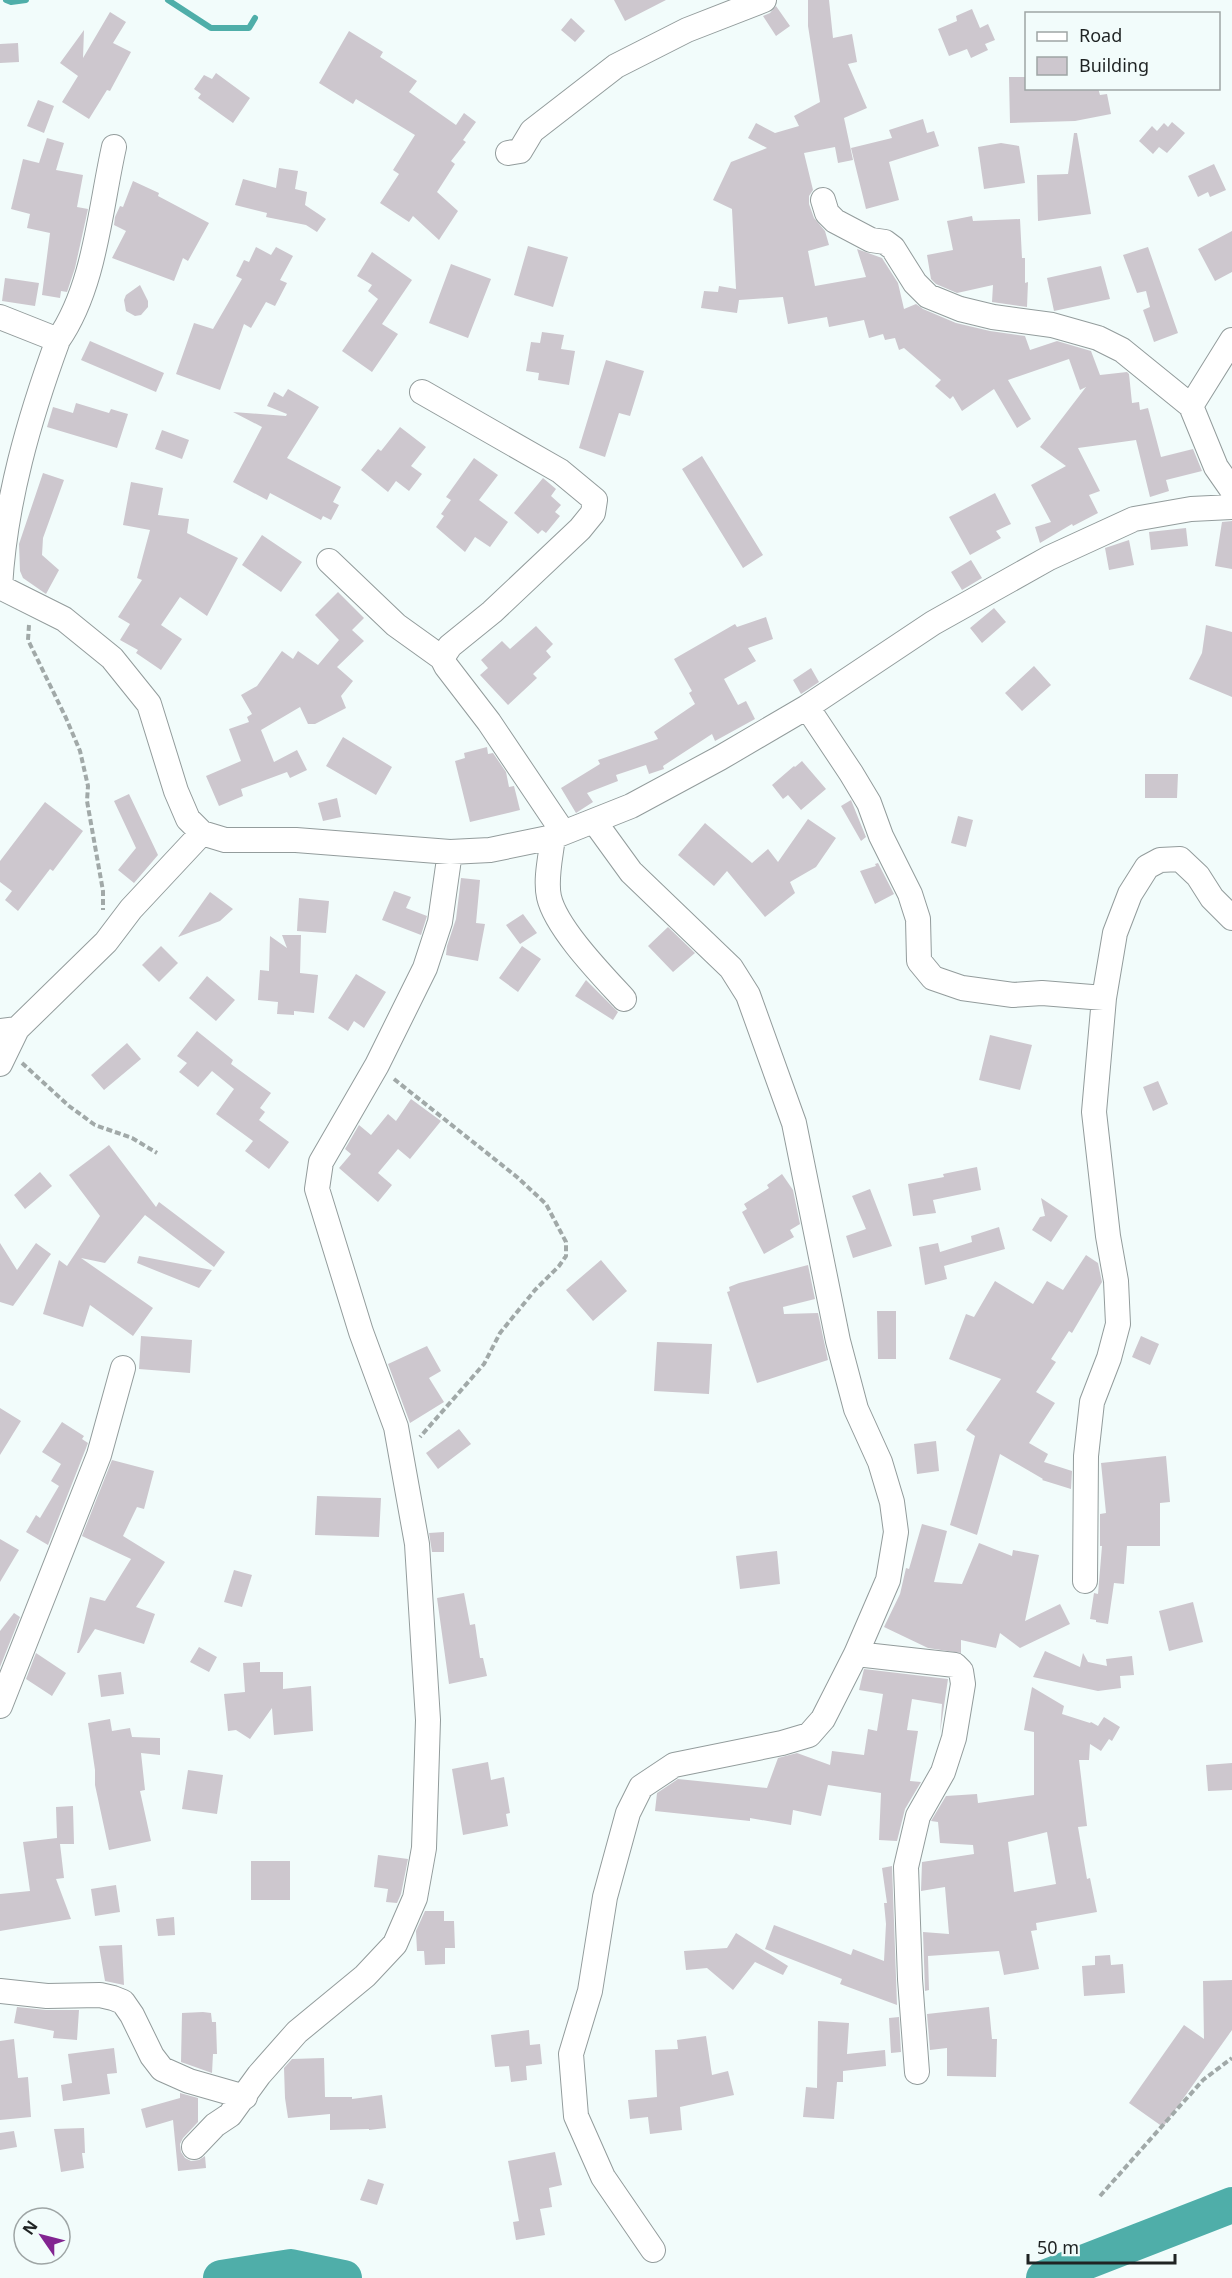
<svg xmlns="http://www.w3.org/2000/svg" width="1232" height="2278" font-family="'Noto Sans',sans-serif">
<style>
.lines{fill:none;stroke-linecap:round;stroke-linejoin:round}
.stream{stroke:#4faea9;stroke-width:6}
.river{stroke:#4faea9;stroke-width:36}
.building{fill:#cdc7ce;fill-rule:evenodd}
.minor-casing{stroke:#939c9c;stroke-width:26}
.path{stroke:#a1a9a8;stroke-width:4;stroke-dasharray:6 3;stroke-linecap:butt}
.minor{stroke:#fff;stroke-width:24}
</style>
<rect width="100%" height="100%" fill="#f2fcfb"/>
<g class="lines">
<path class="stream" d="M6 0 11 2 26 0
M168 0 211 28H249L255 18"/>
<path class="river" d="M221 2278 291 2267 344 2278
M1044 2278 1232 2205"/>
</g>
<path class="building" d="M614 0H666L625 21Z
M808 0H829L833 38 852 34 857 62 848 64 867 108 844 118 853 160 838 163 835 147 804 153 813 190 809 196V204L814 218 825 231 829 245 808 251 815 286 866 277 857 249 882 258 898 283 904 309 916 304 923 309 956 323 990 331 1025 336 1030 350 1057 341 1091 351 1100 375 1127 372 1129 374 1132 403 1139 402 1140 410 1148 408 1161 457 1193 449 1202 471 1166 480 1169 491 1150 497 1136 440 1078 448 1100 491 1089 495 1098 513 1073 526 1072 524 1040 543 1035 527 1051 522 1031 485 1066 466 1040 447 1086 387 1080 390 1069 359 1008 380 1031 419 1017 428 994 389 962 411 953 396 950 399 935 386 941 380 904 348 899 350 895 338 885 340 883 334 869 338 864 320 829 327 827 317 788 324 783 297 739 300 737 313 701 308 704 291 718 292 719 286 736 289 732 209 713 200 731 162 767 148 748 138 756 123 775 133 799 126 794 116 820 102 808 26Z
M776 6 790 26 776 36 763 16 770 13Z
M972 9 980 28 988 24 995 40 985 44 988 50 971 58 967 49 949 56 938 29 957 21 956 16Z
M110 12 126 22 113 43 131 52 110 91 107 90 89 119 62 102 78 76 60 63 84 30 83 58Z
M571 18 585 31 575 42 561 30Z
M349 31 383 52 380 57 417 81 409 92 456 125 464 113 476 122 463 140 466 142 451 161 455 164 437 192 458 211 439 240 413 216 409 222 380 203 399 174 393 170 415 135 356 99 353 104 319 83Z
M18 43 19 62 0 63V44Z
M216 73 250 98 233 123 198 98 201 94 194 89 204 75 212 79Z
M1009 77H1026V88H1098L1100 95 1107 94 1111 114 1075 121 1010 123Z
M38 100 54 106 44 133 27 126Z
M923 119 927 133 934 131 939 146 889 162 899 200 866 209 851 148 892 138 889 130Z
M1172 122 1185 133 1167 153 1159 147 1153 154 1139 141 1152 126 1157 131 1164 123 1168 127Z
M1074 133H1077L1091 214 1038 221 1037 175 1068 174Z
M47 138 64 143 56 170 83 175 77 207 88 209 75 268 67 292 61 291 60 298 42 295 50 233 27 228 30 214 11 209 23 159 39 163Z
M1001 143 1019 146 1025 183 984 189 978 147Z
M1214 164 1226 190 1210 197 1208 192 1198 197 1188 176Z
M279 168 298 171 295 189 307 192 305 205 326 219 317 232 306 225 266 217 267 213 235 205 243 179 276 188Z
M133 181 159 193 158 196 209 223 188 261 183 258 174 281 112 258 126 231 114 225 115 217 120 206 123 207Z
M972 216 973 221 1020 219 1022 258H1025V283L1028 282 1027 307 992 302 993 285 957 293 936 284 931 279 927 255 953 250 947 221Z
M1232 231V272L1215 281 1198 249Z
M528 246 568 257 553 307 514 295Z
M256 247 271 255 276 247 293 256 280 280 287 283 275 306 266 302 251 328 244 324 220 390 176 374 194 323 213 329 242 279 236 276 244 260 249 262Z
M1148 247 1178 333 1154 342 1143 310 1150 307 1146 291 1137 293 1123 255Z
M372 252 412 280 382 324 398 334 372 372 342 351 378 299 368 291 372 285 357 276Z
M451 264 491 279 468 338 429 323Z
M1101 266 1110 299 1054 311 1047 278Z
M5 278 39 283 35 306 2 301Z
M140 285 148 301V307L141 315 135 316 126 311 124 300 126 295Z
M542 332 564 335 561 349 575 351 569 385 538 380 539 373 526 371 531 342 540 343Z
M90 341 164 373 156 392 81 360Z
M606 360 644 371 630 416 619 413 605 457 579 448Z
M288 389 319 407 287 458 341 487 333 502 339 505 331 520 323 516 321 520 270 493 267 500 233 482 262 427 233 412 286 416 287 414 267 406 274 392 283 397Z
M76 403 109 413 111 409 128 414 117 448 47 427 53 407 73 413Z
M400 427 426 447 411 466 422 474 409 491 396 481 388 492 361 470 378 449 381 451Z
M162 430 189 440 182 459 155 449Z
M702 456 763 555 743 568 682 469Z
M474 458 498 475 479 500 508 522 490 547 475 537 465 552 436 527 444 516 441 514 451 500 446 497Z
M43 473 64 480 43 538 42 555 59 570 46 594 23 578 20 571 19 544Z
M543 478 556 489 551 496 561 505 555 512 560 516 546 533 542 530 538 534 514 513Z
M131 482 163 488 158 515 189 519 187 533 238 558 207 616 180 597 161 625 182 639 161 670 136 653 138 650 120 640 130 624 118 617 142 580 137 578 150 530 123 525Z
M995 493 1011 524 996 531 1001 538 970 555 949 517Z
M1232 521V569L1215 566 1222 522Z
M1186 528 1188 546 1151 550 1149 532Z
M262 535 302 562 281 592 242 565Z
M1129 540 1134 565 1109 570 1105 548Z
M971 560 982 578 962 590 951 572Z
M338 592 364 618 352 630 364 641 337 667 353 681 341 696 346 708 315 724H308L300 707 261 730 274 762 297 750 307 770 290 778 287 772 241 789 243 796 219 806 206 776 241 761 229 729 249 722 247 717 252 714 241 695 257 686 282 651 293 659 298 651 318 665 339 640 315 615Z
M994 608 1006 622 982 643 970 628Z
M766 617 773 639 748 648 756 661 724 679 738 705 746 701 755 719 715 741 712 734 663 766 664 769 649 774 646 765 616 775 618 781 587 793 593 802 576 813 561 788 600 764 598 760 658 739 654 732 695 704 689 693 692 691 674 659 735 624 737 627Z
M1206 625 1232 632V697L1189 679 1202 653Z
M536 626 553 644 546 651 551 657 533 674 537 678 508 705 480 675 488 668 481 660 502 641 510 649Z
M1034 666 1051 685 1022 711 1005 693Z
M811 668 819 682 801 694 793 680Z
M343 737 392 767 376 795 326 766Z
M487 747 488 754 493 753 506 772 509 787 514 786 520 810 470 822 455 761 465 758 464 753Z
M802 761 826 789 801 810 788 795 783 799 772 785 794 766 795 767Z
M1145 774H1178L1177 798H1145Z
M129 794 158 855 134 883 118 870 136 848 114 801Z
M337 798 341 817 323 821 318 803Z
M851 800 866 837 861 841 841 806Z
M45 802 83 831 53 871 50 869 18 911 5 900 12 891 0 882V861Z
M958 816 973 820 966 847 951 843Z
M808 819 836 838 816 867 790 882 795 893 765 917 727 871 714 886 678 855 705 823 752 863 768 849 778 862Z
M878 863 894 894 875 904 860 871 876 866 875 864Z
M461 878 480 880 476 923 485 924 478 961 446 955 447 946 456 919Z
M394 891 411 897 406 908 427 916 421 935 382 920Z
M210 892 233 909 220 921 178 937Z
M299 898 329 901 326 933 297 931Z
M523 914 537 933 520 944 506 925Z
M668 927 695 953 673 972 648 946Z
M282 935H301L300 973 318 975 314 1013 294 1011V1015L277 1014 278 1002 258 1000 260 970 269 971 270 936 287 948Z
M161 946 178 963 159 982 142 965Z
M522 946 541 959 518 992 499 978Z
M356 974 386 992 364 1028 354 1021 348 1031 328 1018Z
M207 976 235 1000 216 1021 189 998Z
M586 980 618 1012 613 1020 575 996Z
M197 1031 233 1060 231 1064 271 1093 260 1108 265 1112 259 1120 289 1142 269 1169 245 1151 253 1141 216 1114 234 1089 212 1071 198 1087 179 1072 187 1063 177 1056Z
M990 1035 1032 1045 1020 1090 979 1080Z
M127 1043 141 1059 104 1090 91 1075Z
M1158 1081 1168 1104 1153 1111 1143 1087Z
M411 1099 441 1121 410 1159 398 1149 378 1173 392 1185 378 1202 339 1168 351 1154 345 1149 359 1125 371 1135 388 1114 396 1121Z
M109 1145 156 1207 159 1202 225 1252 214 1267 145 1215 105 1263 81 1258 153 1308 133 1336 90 1305 83 1327 43 1314 59 1260 67 1266 100 1216 69 1175Z
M977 1167 981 1190 933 1200 936 1213 913 1216 908 1184 944 1177 943 1174Z
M40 1172 52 1186 25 1209 14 1195Z
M782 1174 793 1190 800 1224 790 1230 794 1237 764 1254 742 1212 747 1209 744 1204 769 1188 767 1185Z
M870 1189 892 1246 853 1258 846 1236 866 1229 852 1196Z
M1041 1198 1068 1216 1051 1242 1032 1230 1040 1217 1045 1216Z
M999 1227 1005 1249 944 1266 947 1279 925 1285 919 1247 938 1243 940 1252 972 1242 971 1236Z
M0 1243 17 1270 36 1243 51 1254 13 1306 0 1302Z
M1086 1255 1098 1263 1102 1282 1072 1333 1069 1331 1051 1359 1056 1362 1036 1392 1055 1403 1029 1443 1048 1454 1044 1462 1072 1471 1071 1489 1042 1480 1043 1479 1000 1454 977 1535 950 1525 975 1436 966 1430 1001 1379 949 1359 966 1314 974 1317 995 1281 1033 1304 1047 1281 1063 1290Z
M139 1256 212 1270 199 1288 137 1263Z
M601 1260 627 1291 593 1321 566 1290Z
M808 1265 815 1299 783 1307 784 1314 818 1313 828 1360 757 1383 727 1292 730 1291 729 1287 739 1283Z
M877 1311H896V1359H878Z
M141 1336 192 1340 190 1373 139 1369Z
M1141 1336 1159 1344 1150 1365 1132 1357Z
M657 1342 712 1344 709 1394 654 1391Z
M427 1346 441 1371 429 1378 444 1402 410 1423 388 1364Z
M0 1408 21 1421 0 1455Z
M62 1422 84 1436 82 1439 88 1443 48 1545 26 1532 36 1515 40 1518 59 1486 51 1481 61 1464 42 1452Z
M459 1429 471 1444 438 1469 426 1453Z
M936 1441 939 1471 917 1474 914 1444Z
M1166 1456 1170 1502 1160 1503V1546H1127L1124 1584 1114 1583 1108 1624 1096 1622V1620L1090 1619 1094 1593 1098 1594 1102 1546H1100V1514L1106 1513 1101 1463Z
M112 1460 154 1471 144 1509 137 1507 123 1536 165 1562 136 1607 155 1614 144 1644 95 1629 79 1653H77L90 1597 105 1601 131 1559 82 1536Z
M317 1496 381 1498 379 1537 315 1535Z
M922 1524 947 1531 934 1582 962 1584 979 1543 1012 1556 1013 1550 1039 1555 1025 1621 1060 1604 1070 1624 1020 1648 1000 1633 996 1648 961 1640V1653L928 1648 884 1627 900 1594 906 1568 909 1569Z
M444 1532V1552H432L429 1533Z
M0 1539 19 1550 0 1582Z
M777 1551 780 1584 740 1589 736 1556Z
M234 1570 252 1575 242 1607 224 1602Z
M464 1593 470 1625 475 1624 480 1658H483L487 1676 449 1684 437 1598Z
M1193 1602 1203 1642 1169 1651 1159 1611Z
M14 1613 20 1617 0 1667V1631Z
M199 1647 217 1657 209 1672 190 1662Z
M1045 1651 1080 1667 1083 1653 1088 1662 1107 1666 1106 1659 1132 1656 1134 1675 1120 1676 1121 1688 1098 1691 1033 1677Z
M36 1653 66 1673 52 1696 26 1679Z
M260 1662V1672H283V1689L311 1686 313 1731 274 1735 272 1708 250 1739 236 1730 228 1731 224 1694 245 1692 243 1663Z
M864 1669 948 1679 940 1733 942 1704 912 1699 907 1730 918 1731 910 1781 921 1782 905 1809 897 1841 879 1840 881 1793 828 1785 821 1816 793 1810 791 1825 750 1818V1821L655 1811 657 1793 678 1779 767 1788 778 1758 797 1753 830 1765 832 1751 864 1755 868 1729 877 1731 883 1694 859 1690Z
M121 1672 124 1694 101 1697 98 1675Z
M1032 1687 1064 1706 1062 1714 1090 1723 1091 1722 1098 1726 1104 1717 1120 1727 1112 1741 1109 1739 1101 1751 1090 1744 1089 1760H1079L1087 1826 1078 1827 1087 1879 1090 1878 1097 1912 1036 1923 1037 1930 1031 1931 1039 1969 1004 1975 999 1951 928 1956 929 1990 925 1991 923 1932 949 1934 945 1887 921 1891 922 1862 974 1854 973 1845 940 1843 938 1822 931 1821 946 1796 977 1794 978 1803 1034 1795V1732L1024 1730ZM1047 1832 1056 1884 1014 1892 1008 1842Z
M110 1719 112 1731 130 1728 132 1737 160 1738V1755L141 1753 145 1790 140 1791 151 1841 109 1850 95 1785V1770L88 1723Z
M488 1762 491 1780 504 1777 510 1813 506 1814 508 1826 463 1835 452 1769Z
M1232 1763V1790L1208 1791 1206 1765Z
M188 1770 223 1775 217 1814 182 1809Z
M73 1806 74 1844H60L64 1878 56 1879 71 1919 0 1931V1894L30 1891 23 1842 57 1838 56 1807Z
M378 1855 408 1859 401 1894 397 1903 386 1902 388 1889 374 1887Z
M251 1861H290V1900H251Z
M892 1866 897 2005 840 1984 842 1979 765 1949 774 1925 851 1955 853 1949 884 1961 886 1924 884 1903H887L882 1868Z
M116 1885 120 1912 95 1916 91 1889Z
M425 1911H444V1921H454L455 1948H445V1964L425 1965 424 1951H417L416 1931Z
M174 1917 175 1935 158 1936 156 1919Z
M736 1933 788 1966 783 1975 755 1962 733 1990 707 1968 686 1970 684 1951 727 1948Z
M122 1945 124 1985 105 1981 99 1946Z
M1110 1955 1111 1965 1123 1964 1125 1993 1084 1996 1082 1966 1095 1965V1956Z
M1232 1980V2030L1163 2127 1129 2103 1184 2025 1204 2039 1203 1981Z
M17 2007 46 2010H79L77 2040 53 2038 54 2031 14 2023Z
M989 2007 992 2039H997L996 2077 947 2076V2048L930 2050 927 2014Z
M203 2012 211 2013 212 2022H216L217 2054H213L212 2073 181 2062 182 2013Z
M899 2017 901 2052 891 2053 889 2018Z
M818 2021 849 2023 847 2054 885 2050 886 2066 843 2071V2082H837L834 2119 803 2117 806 2087 817 2088Z
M529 2030 530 2045 540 2044 542 2064 526 2066 527 2080 511 2082 509 2066 495 2067 491 2035Z
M706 2036 712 2075 728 2071 734 2095 680 2107 682 2130 650 2134 648 2117 630 2119 628 2100 657 2097 655 2050 678 2049 677 2040Z
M14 2039 18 2078 28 2077 31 2117 0 2120V2041Z
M114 2048 117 2073 107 2074 110 2094 63 2101 61 2085 72 2083 68 2054Z
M324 2058 325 2097H352V2099L382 2095 386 2128 369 2130V2129L330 2130V2114L288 2118 285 2098 284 2068 292 2059Z
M180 2093 198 2098V2122L183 2138 180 2144 181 2152 185 2158 191 2161 199 2160 205 2156 206 2168 178 2171 173 2120 146 2128 141 2109 180 2098Z
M84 2128 85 2153H82L84 2168 61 2172 54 2129Z
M14 2131 17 2147 0 2150V2133Z
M555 2152 562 2185 549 2188 552 2207 540 2209 545 2235 516 2240 513 2222 519 2221 508 2161Z
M368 2179 384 2184 377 2205 360 2200Z"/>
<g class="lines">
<g class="minor-casing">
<path id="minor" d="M508 153 520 151 532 131 616 66 687 30 764 0
M823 200 827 213 835 221 871 240 885 242 893 248 915 283 928 296 960 309 993 317 1052 325 1098 338 1122 350 1191 406 1216 467 1232 490
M0 317 58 340
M422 392 560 471 595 500 593 513 580 529 492 612 450 646 442 658
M1191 406 1232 340
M329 561 396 625 442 658 446 666 489 722 563 832
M0 587 64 619 112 658 149 704 176 791 188 819 202 833 225 840H296L450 852 490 850 553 837 631 806 720 758 807 707 933 623 1049 558 1134 519 1191 509 1232 507
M0 587C5 502 29 419 58 340 95 287 100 209 114 147
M807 707 851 773 869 803 881 836 910 894 918 919 919 961 933 978 962 988 1013 995 1042 993 1104 998
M594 821 631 872 731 968 748 995 794 1123 838 1341 856 1409 880 1462 892 1502 896 1532 888 1580 856 1654 823 1719 809 1735 782 1743 674 1765 641 1787 628 1813 605 1897 590 1991 571 2054 576 2116 603 2177 653 2250
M553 837C551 855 545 879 549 897 556 928 602 975 624 999
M0 1031 17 1029 106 942 131 909 202 833
M0 1064 17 1029
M1085 1581 1086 1456 1092 1402 1109 1358 1118 1324 1116 1281 1108 1236 1094 1112 1104 998 1115 933 1130 894 1147 867 1160 860 1180 859 1198 876 1212 898 1232 918
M856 1654 955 1665 961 1671 963 1684 954 1738 943 1772 918 1816 906 1867 910 1979 917 2072
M0 1706 99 1455 123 1368
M0 1991 47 1996 100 1995 113 1998 123 2002 132 2015 152 2056 162 2069 189 2081 245 2097
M194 2147 215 2125 230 2115 259 2075 297 2032 365 1976 395 1944 415 1898 424 1848 428 1720 417 1544 396 1427 361 1332 317 1189 321 1162 377 1065 425 968 440 922 450 852"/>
</g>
<path class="path" d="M29 625 28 640 66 718 80 751 88 786 87 801 103 891V910
M22 1063 69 1106 95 1125 132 1138 157 1153
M394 1079 517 1177 546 1204 566 1242V1256L559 1266 535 1290 500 1333 484 1364 420 1437
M1100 2196 1203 2080 1232 2058"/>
<use href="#minor" class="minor"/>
</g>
<rect x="1025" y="12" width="195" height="78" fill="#f2fcfb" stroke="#9ea5a5" stroke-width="1.5"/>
<rect x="1037" y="32" width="30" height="9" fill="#ffffff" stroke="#9ea5a5" stroke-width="1.5"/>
<text x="1079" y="42" font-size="18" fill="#1f2323">Road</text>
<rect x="1037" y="57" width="30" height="18" fill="#cdc7ce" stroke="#9ea5a5" stroke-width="1.5"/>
<text x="1079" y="72" font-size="18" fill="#1f2323">Building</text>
<g transform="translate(42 2236) rotate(305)"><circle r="28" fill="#f2fcfb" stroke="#9ea5a5" stroke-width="1.5"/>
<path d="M0-4.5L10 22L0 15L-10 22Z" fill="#822591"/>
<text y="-9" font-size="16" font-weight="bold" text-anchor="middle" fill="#1f2323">N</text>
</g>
<path d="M1028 2254v9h147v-9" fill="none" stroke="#1f2323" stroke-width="3"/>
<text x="1037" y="2254" font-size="18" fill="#1f2323" stroke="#f2fcfb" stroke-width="4.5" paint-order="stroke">50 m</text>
</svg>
